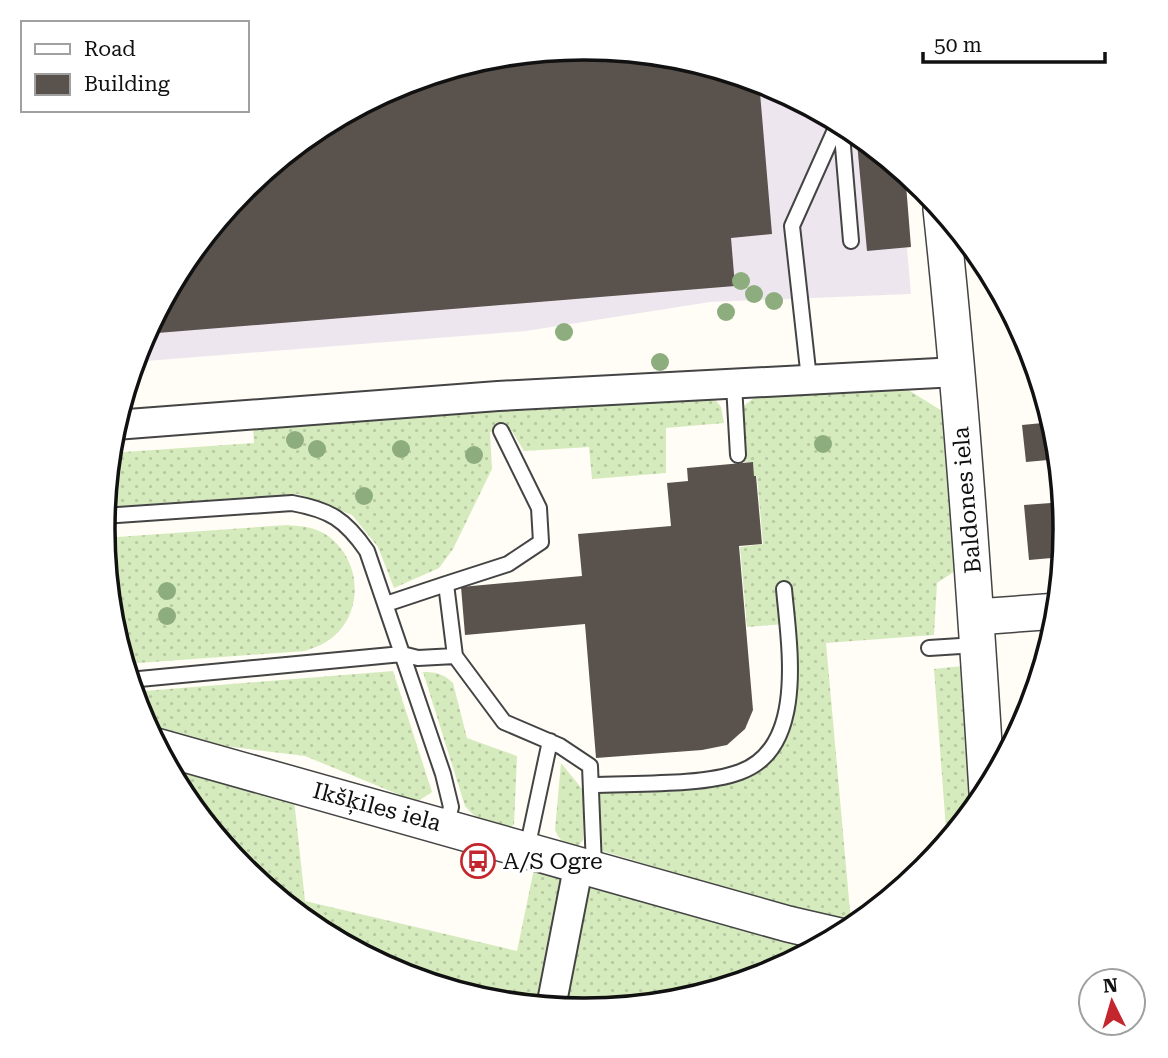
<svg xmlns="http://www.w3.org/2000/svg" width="1168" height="1058" font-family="'Roboto Serif',serif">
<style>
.industrial{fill:#eee6ef}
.grass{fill:url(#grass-dots)}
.building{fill:#5a524d}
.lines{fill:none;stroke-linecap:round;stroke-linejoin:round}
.service-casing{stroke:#444;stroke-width:18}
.minor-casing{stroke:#444;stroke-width:32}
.tertiary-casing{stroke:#444;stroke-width:38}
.service{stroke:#fff;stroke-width:14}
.minor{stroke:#fff;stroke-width:28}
.tertiary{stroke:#fff;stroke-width:35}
.tree{fill:#8dad7f}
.labels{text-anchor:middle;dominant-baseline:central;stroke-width:7;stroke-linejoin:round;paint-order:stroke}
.street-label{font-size:23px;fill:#111;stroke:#fff}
.poi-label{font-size:23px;fill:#111;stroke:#fff;text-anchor:start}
.rim{fill:none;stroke:#111;stroke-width:3.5}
</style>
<defs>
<pattern id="grass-dots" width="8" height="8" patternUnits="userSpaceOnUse" patternTransform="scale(1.75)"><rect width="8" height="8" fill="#d5ebbd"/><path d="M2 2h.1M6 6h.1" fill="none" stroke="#b6c8a1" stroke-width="1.8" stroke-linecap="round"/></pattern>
</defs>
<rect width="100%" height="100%" fill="#fffdf5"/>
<path class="industrial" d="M584 47 678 57 769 84 852 129 900 168 911 294 710 302 526 331 134 362 139 344 184 261 244 188 317 128 400 84 490 56Z"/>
<path class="grass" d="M892 385 910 391 947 414 958 569 937 583 934 635 826 643 851 922 758 898 599 850 594 795 605 787 733 777 782 738 786 624 747 627 740 547 763 544 757 476H754L753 462H743L740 409 760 393Z
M714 398 721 407 724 423 666 428V473L592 479 589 447 524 451 512 431 490 432 492 469 453 549 439 568 394 588 378 547 352 515 298 494 104 507 110 453 254 443 253 427 450 409Z
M287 525C301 526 316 527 328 536 364 562 364 619 326 642 320 646 312 648 305 651L124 664 111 623 103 538Z
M962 666 974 810 947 842 934 669Z
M393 671 432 792 417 802 305 756 208 744 147 728 139 713 132 692Z
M423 672C436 672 444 674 453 683L467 738 517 756 514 825C496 832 476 820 465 806Z
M561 763 583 790V840L578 846C566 848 560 841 555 830Z
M166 764 294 799 305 901 517 951 534 869 562 877 543 1007 490 1001 399 974 316 929 243 869 183 796Z
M592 884 821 946 768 974 678 1002 584 1011 558 1008 581 893Z"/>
<path class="building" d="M584 47 678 57 759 81 772 234 731 238 735 286 145 334 184 261 244 188 317 128 400 84 490 56Z
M856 132 905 172 911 247 867 251Z
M1053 422 1059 459 1026 462 1022 425Z
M753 462 754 476H756L762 544 739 546 753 710 745 729 727 745 702 750 596 758 585 624 465 635 461 587 582 576 578 534 671 526 667 483 688 481 687 468Z
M1051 503 1053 526 1065 525 1063 557 1029 560 1024 505Z"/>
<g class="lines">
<g class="service-casing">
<path id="service" d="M841 123 851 241
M809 379 792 226 839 121
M734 385 738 455
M501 431 539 508 541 542 508 564 446 584 455 656 504 722 560 746 590 766 594 867
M103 516 292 503C330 510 345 519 367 551L443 774 451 807 446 826
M386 604 446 584
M929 648 976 645
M129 680 402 654 418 658 455 656
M591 785C633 783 703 786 740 772 807 748 789 645 784 589
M527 849 550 741"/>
</g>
<g class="minor-casing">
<path id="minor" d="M115 425 498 396 957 372
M551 1007 579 863"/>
</g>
<g class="tertiary-casing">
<path id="tertiary" d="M941 209C962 403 975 598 987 792
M976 617 1058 611
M156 746 788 924 840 936"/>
</g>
<use href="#service" class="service"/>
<use href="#minor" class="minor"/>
<use href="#tertiary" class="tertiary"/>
</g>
<g class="tree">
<circle cx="741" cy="281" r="9"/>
<circle cx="754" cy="294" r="9"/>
<circle cx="774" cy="301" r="9"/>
<circle cx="726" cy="312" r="9"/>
<circle cx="564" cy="332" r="9"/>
<circle cx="660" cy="362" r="9"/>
<circle cx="295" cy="440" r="9"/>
<circle cx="823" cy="444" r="9"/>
<circle cx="317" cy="449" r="9"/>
<circle cx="401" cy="449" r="9"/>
<circle cx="474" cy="455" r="9"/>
<circle cx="364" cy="496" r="9"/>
<circle cx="167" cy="591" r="9"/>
<circle cx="167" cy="616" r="9"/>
</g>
<defs>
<g id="bus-ring" transform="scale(1.75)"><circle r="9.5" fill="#fff" stroke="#c4262e" stroke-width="1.5"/><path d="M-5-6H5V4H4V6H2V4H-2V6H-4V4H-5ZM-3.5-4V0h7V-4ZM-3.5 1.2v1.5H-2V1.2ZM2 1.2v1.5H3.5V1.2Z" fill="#c4262e"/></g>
</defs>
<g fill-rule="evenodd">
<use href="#bus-ring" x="478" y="861"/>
</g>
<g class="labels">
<g class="street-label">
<text transform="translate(967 500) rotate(-95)">Baldones iela</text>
<text transform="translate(377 807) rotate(15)">Ikšķiles iela</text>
</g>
<g class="poi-label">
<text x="503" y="861">A/S Ogre</text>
</g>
</g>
<path d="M0 0H1168V1058H0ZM115 529a469 469 0 1 1 938 0a469 469 0 1 1-938 0Z" fill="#fff" fill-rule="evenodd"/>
<path class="rim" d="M115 529a469 469 0 1 1 938 0a469 469 0 1 1-938 0Z"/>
<rect x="21" y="21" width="228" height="91" fill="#ffffff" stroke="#a0a0a0" stroke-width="2"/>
<rect x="35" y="44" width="35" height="10" fill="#ffffff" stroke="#a0a0a0" stroke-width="2"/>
<text x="84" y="56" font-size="21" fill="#111111">Road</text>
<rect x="35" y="74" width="35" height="21" fill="#5a524d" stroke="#a0a0a0" stroke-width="2"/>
<text x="84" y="91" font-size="21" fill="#111111">Building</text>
<g transform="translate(1112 1002) rotate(355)"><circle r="33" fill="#ffffff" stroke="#a0a0a0" stroke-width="2"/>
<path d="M0-5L12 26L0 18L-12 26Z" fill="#c4262e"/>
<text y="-10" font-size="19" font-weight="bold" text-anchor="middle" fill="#111111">N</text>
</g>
<path d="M923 52v10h182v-10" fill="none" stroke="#111111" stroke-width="3.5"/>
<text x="934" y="52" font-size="21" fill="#111111" stroke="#ffffff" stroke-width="5" paint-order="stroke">50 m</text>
</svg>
